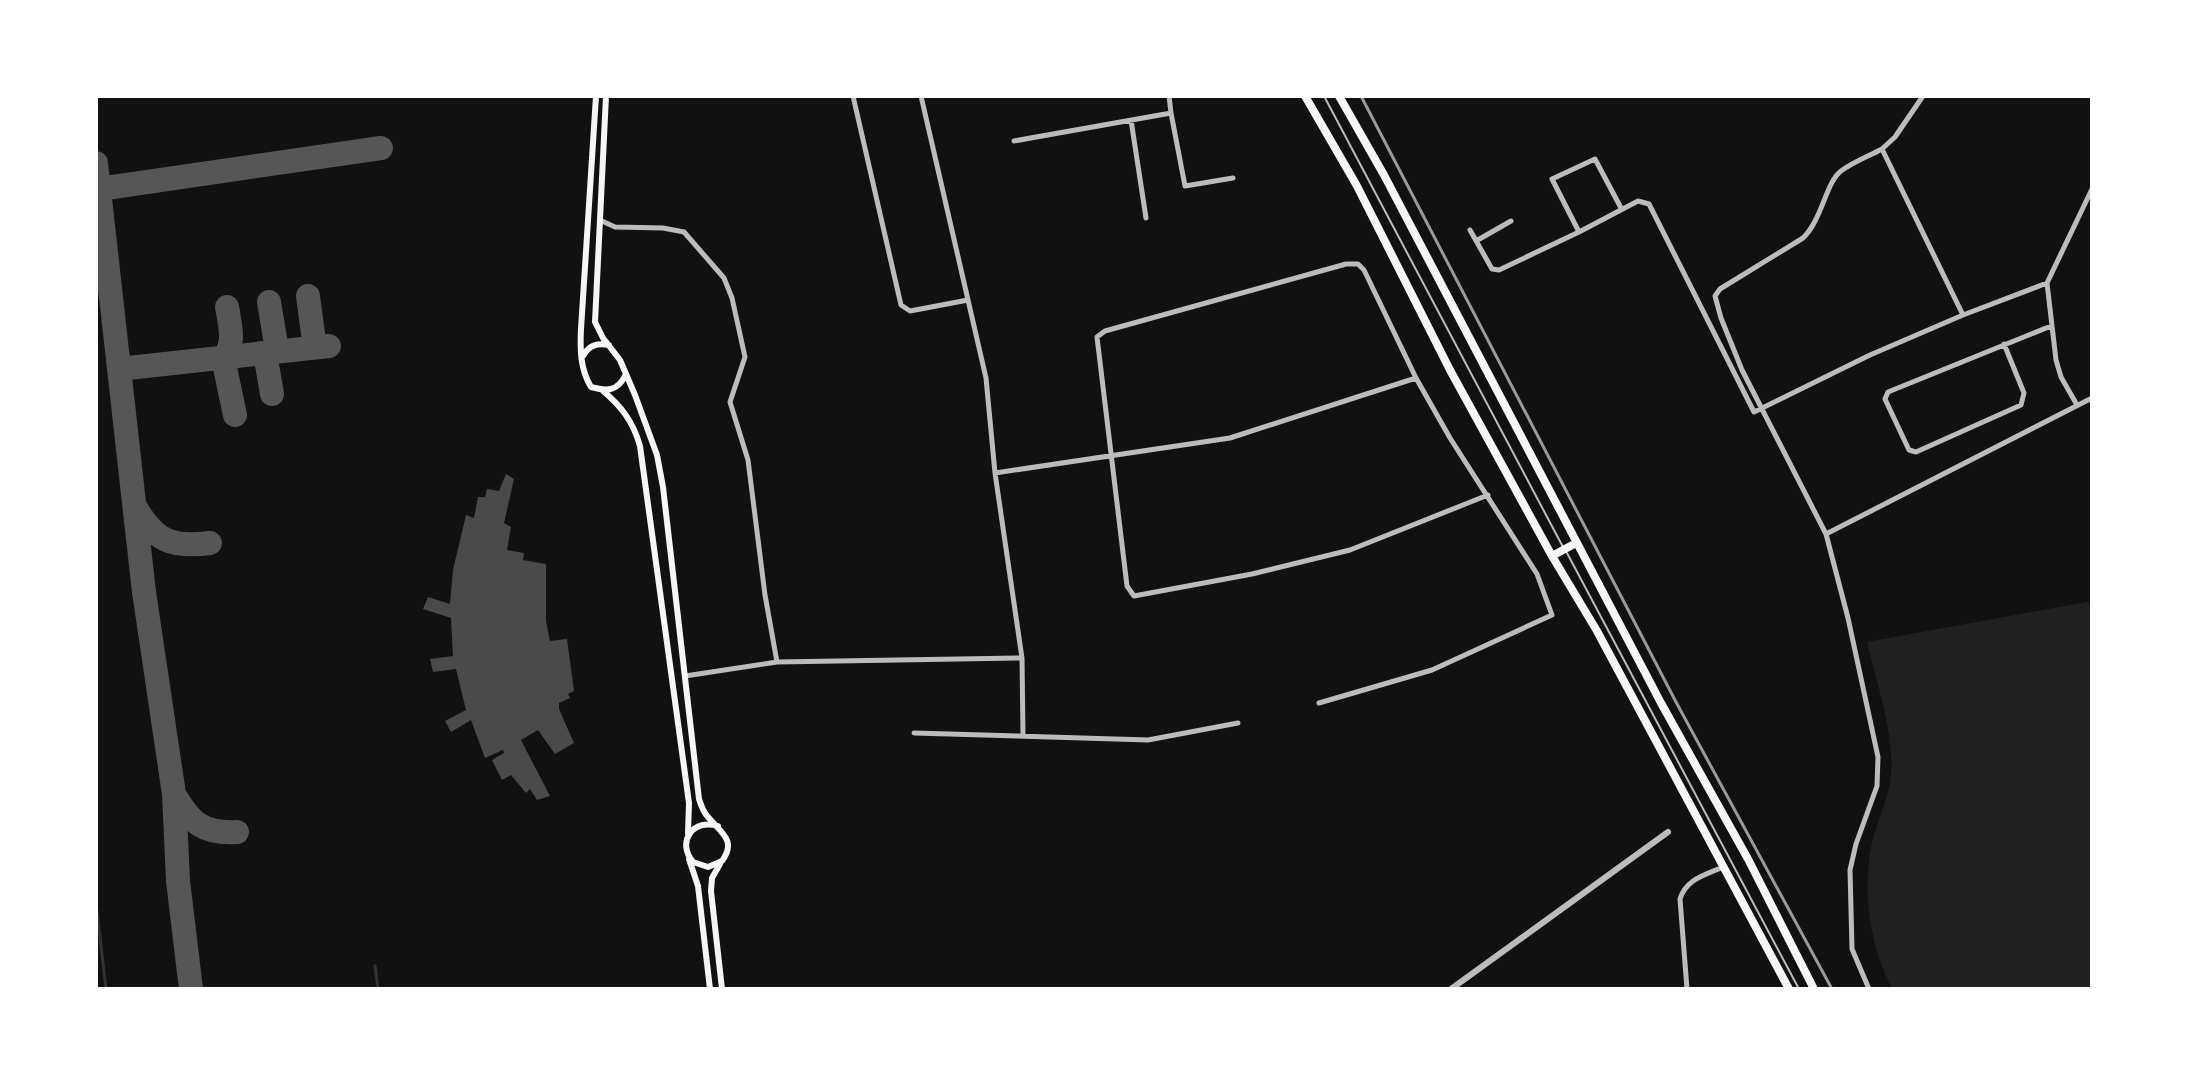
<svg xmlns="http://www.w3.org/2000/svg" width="2188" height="1085" font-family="'Roboto Condensed',sans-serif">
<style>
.green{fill:#202020}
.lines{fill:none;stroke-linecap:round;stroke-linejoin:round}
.stream{stroke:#333;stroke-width:3}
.taxiway{stroke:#565656;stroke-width:24}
.building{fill:#4a4a4a}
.service{stroke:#bcbcbc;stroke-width:2}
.minor{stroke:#bcbcbc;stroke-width:5}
.tertiary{stroke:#bcbcbc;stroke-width:6}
.secondary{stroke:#f5f5f5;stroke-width:6}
.trunk{stroke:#f5f5f5;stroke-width:8}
.rail{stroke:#9a9a9a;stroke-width:3}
</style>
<rect width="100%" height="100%" fill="#111"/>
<path class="green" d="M2092 601V989H1892C1871 947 1863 900 1870 852 1874 826 1889 801 1891 775 1894 731 1877 685 1867 642Z"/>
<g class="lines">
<path class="stream" d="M96 903 106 989
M375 966 378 989"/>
<path class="taxiway" d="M96 163 144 592 174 794 178 881 191 989
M99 189 381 148
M308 296 314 341 309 348
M269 302 276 344 270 352
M261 353 266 359 272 394
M220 358 224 363 235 415
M223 358C236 344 230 325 227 307
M119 369 329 346
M136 508C155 541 172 548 210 543
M174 794C191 823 203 834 237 832"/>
</g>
<path class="building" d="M506 474 514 479 504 523 511 527 507 550 524 553 523 560 546 564V621L550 641 567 639 574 691 568 694 570 698 559 703V709L574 743 555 754 538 730 521 740 550 796 537 800 530 789 526 793 511 775 502 780 492 760 504 753 503 750 485 758 471 720 451 732 445 721 466 710 456 669 433 672 430 659 453 656 451 618 423 609 428 597 450 604 453 570 466 515 474 518 478 497H485L487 489 499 491Z"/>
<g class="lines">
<path class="service" d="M1324 96 1563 547
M1567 553 1799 989"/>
<path class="minor" d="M853 96 901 305 910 311 968 300
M921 96 986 378 995 473 1022 658 1023 735
M1923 96 1895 137 1882 149 1963 315
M1171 113 1185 186 1233 178
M1131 120 1146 218
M1014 141 1171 113 1169 96
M602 221 615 227 663 228 684 232 724 278 732 298 745 357 730 402 748 460 765 595 777 662
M1470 230 1492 269 1499 270 1579 232 1638 201 1649 204 1754 412 1870 355 1963 315 2047 283
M1579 232 1552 179 1595 159 1621 208
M1476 241 1511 221
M2004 344 2024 393 2021 405 1916 452 1909 450 1885 399 1888 392 2051 326
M2077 405 2061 377 2056 360 2047 283 2092 189
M995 473 1230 438 1416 378
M1826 534 2092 398
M685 676 777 662 1022 658
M1319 703 1432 670 1552 615 1537 574 1450 438 1416 378 1364 270 1358 264H1346L1105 331 1097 337 1127 586 1134 596 1252 574 1350 550 1488 495
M914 733 1148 740 1238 723
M1687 989 1680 899C1686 879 1705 875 1723 867
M1869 989 1852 949 1850 870 1856 844 1877 786 1878 757 1848 618 1826 534 1742 370 1721 318 1715 296 1720 289 1803 238C1822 220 1826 182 1841 171 1853 162 1869 156 1882 149"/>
<path class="tertiary" d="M1451 989 1668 832"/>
<path class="secondary" d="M596 96 581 329C580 349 580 369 591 387 606 391 617 392 625 376
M606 96 595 322 603 338 620 360 635 395 657 455 663 487 699 799C701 805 703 812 708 817 721 833 737 840 722 861L708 867 693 862C676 842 693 818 718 826
M583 356C589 345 597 343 609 345
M602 390C621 406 633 421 640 446L689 803 688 833
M689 859 698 886 710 989
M720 864 712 878 711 891 722 989"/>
<path class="trunk" d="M1305 96 1357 186 1450 370 1552 556 1597 631 1789 989
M1339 96 1384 175 1661 703 1748 859 1814 989
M1552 556 1576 543"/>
<path class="rail" d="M1361 96 1676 702 1832 989"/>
</g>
<rect width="2188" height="1085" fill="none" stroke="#ffffff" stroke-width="196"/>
</svg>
